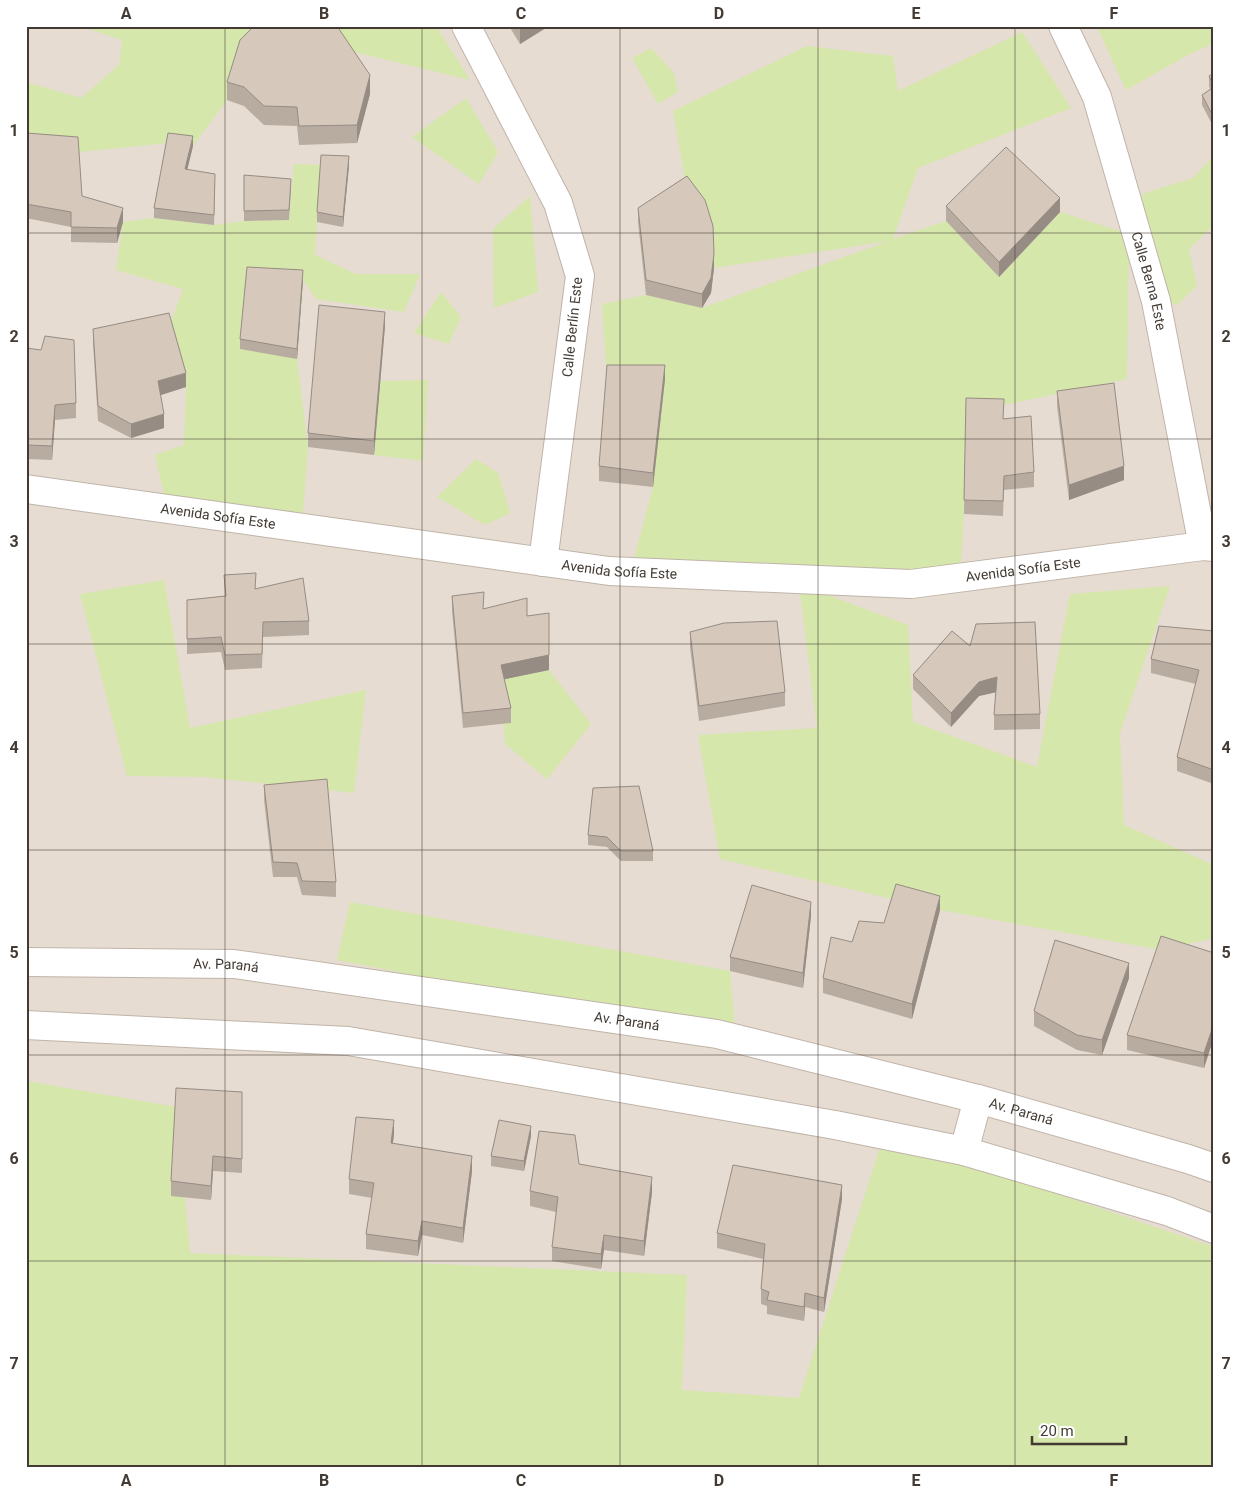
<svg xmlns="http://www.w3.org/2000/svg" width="1240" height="1494" font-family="Roboto,sans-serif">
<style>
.residential{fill:#e6dcd1}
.green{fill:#d5e7aa}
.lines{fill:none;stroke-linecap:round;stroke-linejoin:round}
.minor-casing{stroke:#c0b4a9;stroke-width:30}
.minor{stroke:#fff;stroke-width:28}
.wall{fill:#b8aca1}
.shaded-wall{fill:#968c83}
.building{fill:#d6c8bb;stroke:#968c83}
.grid{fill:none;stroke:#433b33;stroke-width:1;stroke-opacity:0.55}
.labels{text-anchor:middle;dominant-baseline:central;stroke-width:4;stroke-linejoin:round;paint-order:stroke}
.street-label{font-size:14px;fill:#433b33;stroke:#fff}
.neatline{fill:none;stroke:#433b33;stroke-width:2}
.grid-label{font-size:16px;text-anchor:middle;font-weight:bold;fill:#433b33}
</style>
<rect width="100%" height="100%" fill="#f2ebe3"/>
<path class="residential" d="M26 26H1214V1468H26Z"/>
<path class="green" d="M80 26H254L260 39 227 100 193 146 168 143 78 152 26 148V82L81 98 119 65 122 40Z
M324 26H436L470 80 338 48Z
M1098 26H1214V43L1186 56 1126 90 1098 29Z
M1022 32 1071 108 918 168 893 239 946 221 999 277 1060 212 1129 234 1127 379 966 413 964 514 960 578 631 570 653 487 607 380 602 304 646 295 702 308 889 241 714 268 687 191 673 111 807 46 893 56 898 91Z
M651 48 674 73 678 92 658 104 632 58Z
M466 98 498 152 479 184 412 137Z
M1214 155V225L1189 249 1197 286 1177 305 1159 300 1150 254 1142 194 1193 178Z
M294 164 321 165 315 255 356 274H420L404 312 316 299 303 280 297 359 308 447 302 526 167 508 155 455 184 445 186 387 169 327 183 289 116 270 123 222 154 218 214 225 244 221 289 220Z
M530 196 538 292 494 308 493 229Z
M441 292 461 317 449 344 414 333Z
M428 380 423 461 374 455 380 381Z
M476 459 498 473 510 513 485 525 437 497Z
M164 580 190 728 366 690 354 793 205 777 127 776 80 594Z
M799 584 908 625 913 722 1037 767 1070 594 1170 586 1120 733 1124 825 1214 865V938L1161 950 940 910 720 859 698 735 817 728Z
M549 670 591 724 547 779 505 744 501 680Z
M350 902 730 971 736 1038 337 960Z
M26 1081 177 1107 190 1253 687 1275 682 1390 799 1398 884 1135 1214 1247V1468H26Z"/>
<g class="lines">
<g class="minor-casing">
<g id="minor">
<path d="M466 26 558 203 580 276 543 562"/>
<path id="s1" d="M1063 26 1097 97 1156 301 1203 546"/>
<path id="s2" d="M26 489 609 571 911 584 1203 546 1214 547"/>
<path id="s3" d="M26 962 234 964 717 1034 978 1099 1188 1159 1214 1168"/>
<path d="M26 1025 348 1041 835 1125 964 1151 1167 1211 1214 1229"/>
<path d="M964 1151 978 1099"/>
</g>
</g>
<use href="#minor" class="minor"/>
</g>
<path class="wall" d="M254 26H337L370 94 357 143 299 145 297 126 264 125 244 106 227 100V82Z
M509 26H549L520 44Z
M1214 73V128L1202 105V95L1210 89 1209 86V76Z
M26 133 82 196 123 222 117 243 71 242V227L26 218Z
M193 146 187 169 215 184 214 225 154 218V208Z
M349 166 343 227 317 222V212Z
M244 175 291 189 289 220 244 221Z
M946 206 1060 212 999 277 946 221Z
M638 208 714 268 711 293 702 308 646 295 638 222Z
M303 280 297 359 240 349V339Z
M385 326 374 455 308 447V433Z
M93 329 186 387 160 395 164 428 131 438 98 421 93 344Z
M26 348 76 403V418L55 420 52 460 27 459Z
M665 379 653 487 599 481V466Z
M1057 391 1124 480 1069 500 1057 406Z
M966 398 1004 419 1034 472V487L1004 490 1003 516 964 514Z
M224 575 256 589 309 621V635L263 637 262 668 225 670 221 652 187 654V600L225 596Z
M452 596 484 609 527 616 549 670 504 679 511 708V723L463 728 452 611Z
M952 631 1040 714V729L994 730V715L996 692 979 696 951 727 913 689V675Z
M1214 631V784L1177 771V757L1196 684 1151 673V659Z
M690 632 785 692V706L699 721 690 647Z
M264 785 336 882V897L302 895 297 877H273L264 800Z
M593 788 653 851V861H621L607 847 588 845V835Z
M940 910 912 1019 823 993V978L884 923Z
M811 916 803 988 730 971V957Z
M1214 953V1037L1204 1068 1127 1050V1035Z
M1129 978 1102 1055 1077 1050 1034 1026V1011Z
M242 1092V1173L213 1171 211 1200 171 1196V1181Z
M394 1134 393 1143 472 1171 463 1243 422 1235 418 1256 366 1249V1234L372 1198 349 1194V1179Z
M531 1136 524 1171 491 1166V1156Z
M579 1164 652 1192 644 1256 604 1250 601 1269 552 1261V1247L556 1212 530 1206V1191Z
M842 1199 824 1312 805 1307 804 1321 767 1314V1306L761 1304V1289L763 1259 717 1248V1233Z"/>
<path class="shaded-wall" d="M524 26H549L520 44V29Z
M370 75V94L357 143V125Z
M193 136V146L185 179V169Z
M349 156V166L343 227V217Z
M1060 198V212L999 277V262Z
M123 208V222L117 243V228Z
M714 254V268L711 293 702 308V294Z
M303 270V280L297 359V349Z
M385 312V326L374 455V441Z
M665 365V379L653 487V473Z
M186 373V387L158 396V381Z
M55 405V420L52 460V446Z
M164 414V428L131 438V424Z
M1124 466V480L1069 500V485Z
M549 613V670L501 680V665Z
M997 677V692L979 696 951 727V713L979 682Z
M940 896V910L912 1019V1004Z
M811 902V916L803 988V973Z
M1129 963V978L1102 1055V1040Z
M1214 1023V1037L1204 1068V1053Z
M394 1120V1134L391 1157V1143Z
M531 1126V1136L524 1171V1161Z
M213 1156V1171L211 1200V1186Z
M472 1156V1171L463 1243V1228Z
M652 1177V1192L644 1256V1241Z
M842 1185V1199L824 1312V1298Z
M422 1221V1235L418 1256V1241Z
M604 1235V1250L601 1269V1254Z
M805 1293V1307L804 1321V1307Z"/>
<path class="building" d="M254 26H337L370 75 357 125 299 126 297 107 264 106 244 87 227 82 240 40Z
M518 26H524L520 29Z
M1214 73V86L1209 76Z
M1214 87V118L1202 95Z
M26 133 78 137 82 196 123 208 117 228 71 227V212L26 204Z
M168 133 193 136 185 169 215 174 214 215 154 208Z
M1006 147 1060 198 999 262 946 206Z
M321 155 349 156 343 217 317 212Z
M244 175 291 179 289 210 244 211Z
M687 176 705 200 713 226 714 254 711 278 702 294 646 280 638 208Z
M247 267 303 270 297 349 240 339Z
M319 305 385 312 374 441 308 433Z
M169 313 186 373 158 381 164 414 131 424 98 406 93 329Z
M45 336 74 340 76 403 55 405 52 446 27 445 26 348 41 350Z
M607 365H665L653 473 599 466Z
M1114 383 1124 466 1069 485 1057 391Z
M966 398 1004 399 1003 419 1031 416 1034 472 1004 476 1003 501 964 500Z
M256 573 255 589 303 578 309 621 263 622 262 654 225 655 221 637 187 639V600L226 596 224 575Z
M484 592 483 609 527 598V616L549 613V655L501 665 511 708 463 713 452 596Z
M777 621 785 692 699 706 690 632 724 623Z
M1035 622 1040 714 994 715 997 677 979 682 951 713 913 675 952 631 970 646 976 624Z
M1159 626 1214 631V770L1177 757 1199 670 1151 659Z
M327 779 336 882 302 881 297 863 273 862 264 785Z
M639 786 653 851H621L607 837 588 835 593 788Z
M896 884 940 896 912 1004 823 978 831 937 852 942 859 921 884 923Z
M752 885 811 902 803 973 730 957Z
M1161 936 1214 953V1023L1204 1053 1127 1035Z
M1055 940 1129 963 1102 1040 1077 1035 1034 1011Z
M176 1088 242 1092V1159L213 1156 211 1186 171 1181Z
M356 1117 394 1120 391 1143 472 1156 463 1228 422 1221 418 1241 366 1234 374 1183 349 1179Z
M499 1120 531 1126 524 1161 491 1156Z
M539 1131 575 1135 579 1164 652 1177 644 1241 604 1235 601 1254 552 1247 558 1197 530 1191Z
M733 1165 842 1185 824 1298 805 1293 804 1307 767 1300 769 1292 761 1289 765 1244 717 1233Z"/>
<path class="grid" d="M225 26V1468M422 26V1468M620 26V1468M818 26V1468M1015 26V1468M26 233H1214M26 439H1214M26 644H1214M26 850H1214M26 1055H1214M26 1261H1214"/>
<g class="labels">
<g class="street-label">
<text stroke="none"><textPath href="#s1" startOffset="270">Calle Berna Este</textPath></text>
<text transform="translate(572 327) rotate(-84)">Calle Berlín Este</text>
<text stroke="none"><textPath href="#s2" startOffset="194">Avenida Sofía Este</textPath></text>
<text stroke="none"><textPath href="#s2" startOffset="599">Avenida Sofía Este</textPath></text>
<text stroke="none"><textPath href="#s2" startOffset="1004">Avenida Sofía Este</textPath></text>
<text stroke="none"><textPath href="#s3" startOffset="200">Av. Paraná</textPath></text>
<text stroke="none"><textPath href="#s3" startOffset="605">Av. Paraná</textPath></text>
<text stroke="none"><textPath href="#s3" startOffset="1010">Av. Paraná</textPath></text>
</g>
</g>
<rect width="1240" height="1494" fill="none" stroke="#ffffff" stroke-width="55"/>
<path d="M1032 1436v8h94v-8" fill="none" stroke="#433b33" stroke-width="2.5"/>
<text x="1040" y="1436" font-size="15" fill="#433b33" stroke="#ffffff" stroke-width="4" paint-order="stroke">20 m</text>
<rect x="28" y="28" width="1184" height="1438" class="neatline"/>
<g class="grid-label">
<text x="126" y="19">A</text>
<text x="324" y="19">B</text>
<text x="521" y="19">C</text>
<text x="719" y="19">D</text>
<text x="916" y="19">E</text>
<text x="1114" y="19">F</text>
<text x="14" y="136">1</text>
<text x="1226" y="136">1</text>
<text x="14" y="342">2</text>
<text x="1226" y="342">2</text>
<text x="14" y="547">3</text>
<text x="1226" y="547">3</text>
<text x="14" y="753">4</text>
<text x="1226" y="753">4</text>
<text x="14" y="958">5</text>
<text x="1226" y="958">5</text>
<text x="14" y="1164">6</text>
<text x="1226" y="1164">6</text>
<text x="14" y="1369">7</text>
<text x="1226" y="1369">7</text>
<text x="126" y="1486">A</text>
<text x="324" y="1486">B</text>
<text x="521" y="1486">C</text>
<text x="719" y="1486">D</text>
<text x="916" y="1486">E</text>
<text x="1114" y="1486">F</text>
</g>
</svg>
